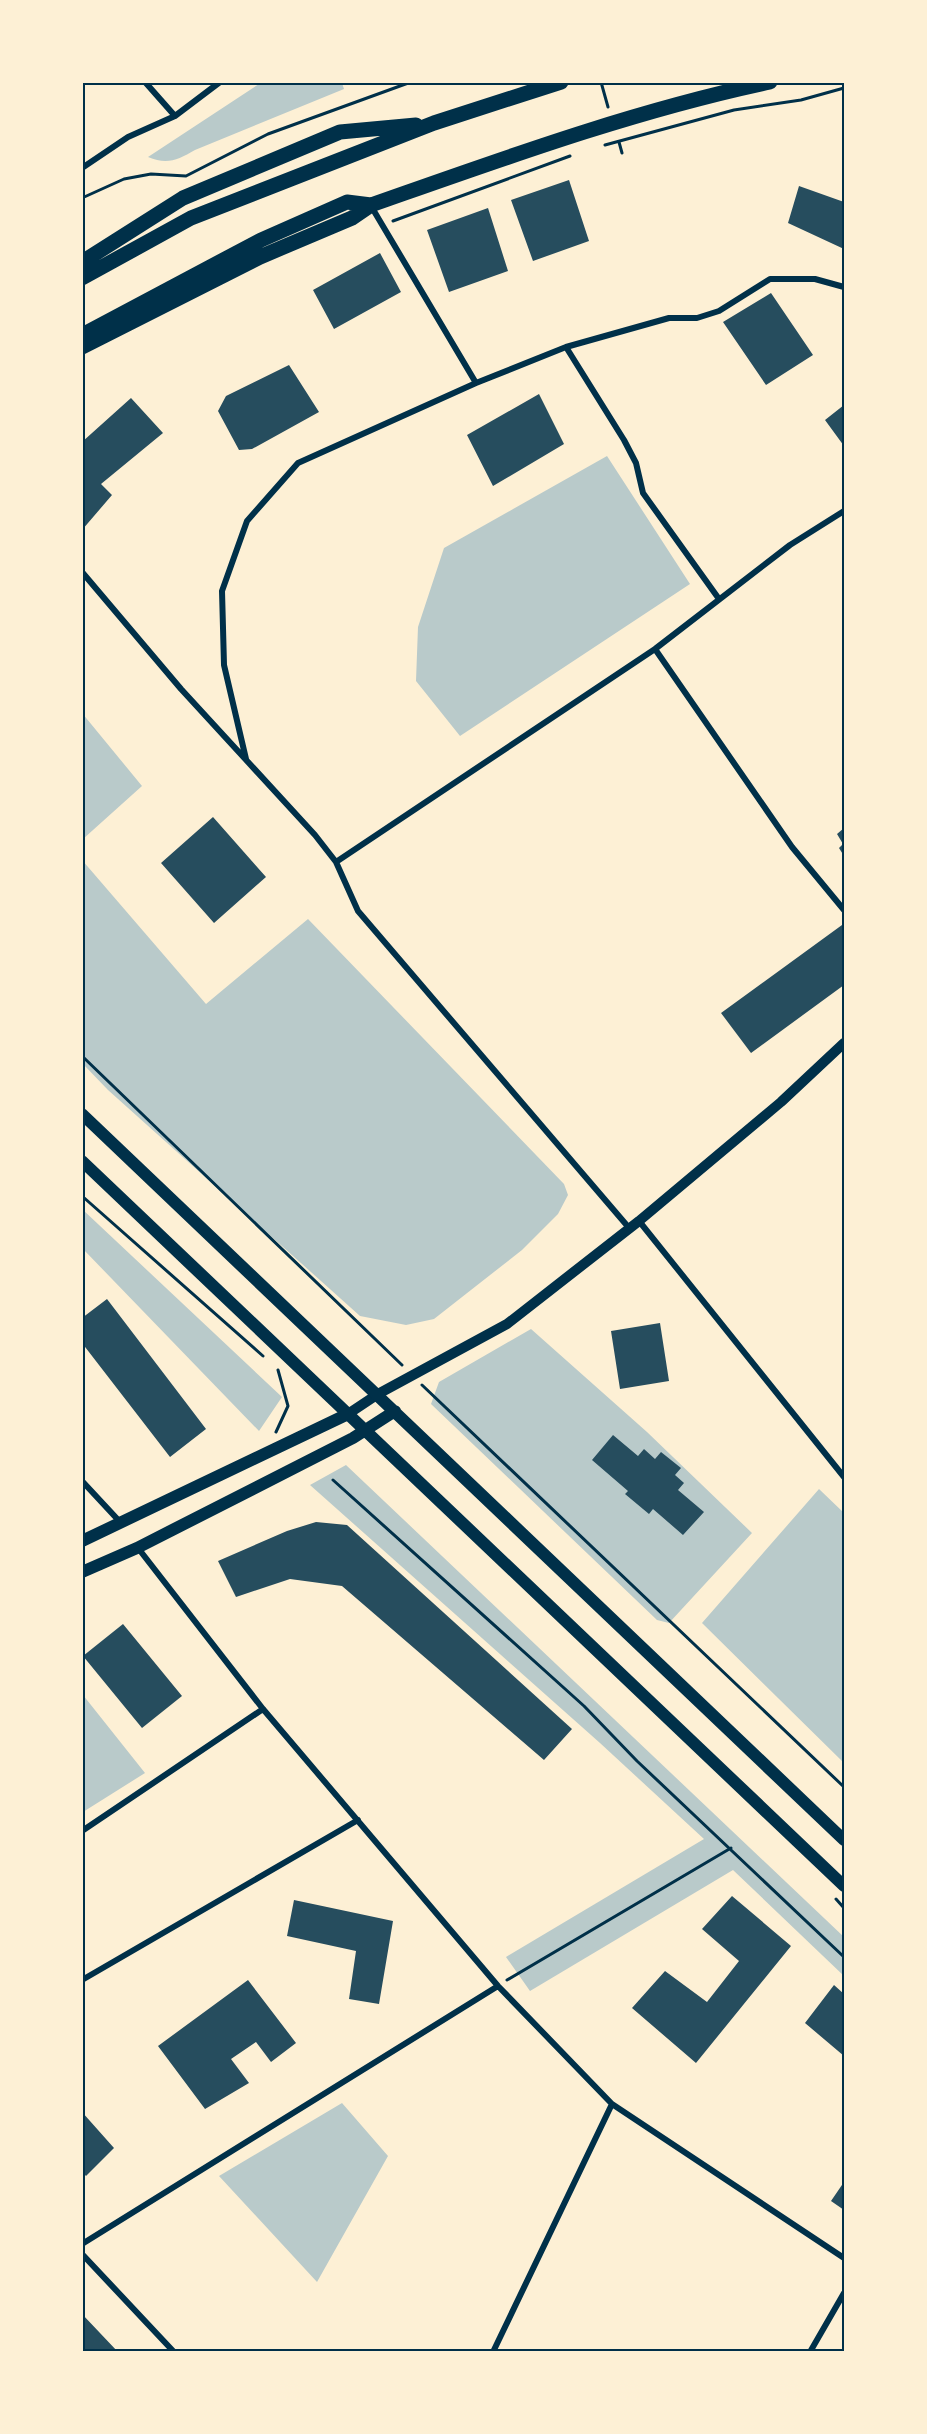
<svg xmlns="http://www.w3.org/2000/svg" width="927" height="2434" font-family="'Public Sans',sans-serif">
<style>
.green{fill:#b9caca}
.building{fill:#264d5e}
.lines{fill:none;stroke-linecap:round;stroke-linejoin:round}
.path{stroke:#003049;stroke-width:3}
.minor{stroke:#003049;stroke-width:6}
.tertiary{stroke:#003049;stroke-width:10}
.secondary{stroke:#003049;stroke-width:12}
.trunk{stroke:#003049;stroke-width:15}
.neatline{fill:none;stroke:#003049;stroke-width:2}
</style>
<rect width="100%" height="100%" fill="#fdf0d5"/>
<path class="green" d="M262 82 342 83 344 89 195 150C178 160 167 165 148 157Z
M607 456 690 584 460 736 416 681 418 627 444 548Z
M82 713 142 786 83 839H82Z
M82 860 206 1004 308 919 564 1184 568 1195 558 1214 522 1250 434 1319 406 1325 360 1316 108 1090 83 1064Z
M82 1209 282 1397 259 1431 83 1249Z
M531 1329 647 1432 752 1533 669 1623 657 1620 431 1404 439 1382Z
M346 1465 844 1937V1976L733 1870 530 1991 506 1957 704 1839 600 1743 310 1485Z
M819 1489 844 1513V1763L702 1623Z
M83 1695 145 1773 83 1812H82Z
M342 2103 388 2156 317 2282 219 2176Z"/>
<path class="building" d="M569 180 589 241 533 261 511 200Z
M799 186 844 202V249L788 223Z
M488 208 508 271 449 292 427 230Z
M380 253 401 292 334 329 313 290Z
M771 293 813 355 766 385 723 322Z
M289 365 319 412 252 449 239 450 218 411 226 396Z
M539 394 564 444 493 486 467 435Z
M131 398 163 433 101 484 112 495 82 530V442Z
M844 405V446L825 420Z
M213 817 266 877 214 923 161 863Z
M844 828V856L839 848 843 844 837 834Z
M842 925 844 928V985L751 1053 721 1013Z
M107 1299 206 1429 170 1457 82 1343V1318Z
M660 1323 669 1381 620 1389 611 1331Z
M613 1435 638 1456 644 1449 655 1459 661 1452 681 1468 675 1475 684 1483 678 1490 704 1512 683 1535 653 1509 649 1514 625 1494 628 1491 592 1460Z
M316 1522 347 1525 572 1729 544 1760 342 1586 290 1579 236 1597 218 1561 287 1531Z
M123 1624 182 1696 142 1728 83 1656Z
M732 1896 791 1946 696 2063 632 2008 665 1971 707 2002 739 1961 702 1929Z
M294 1900 393 1921 379 2004 349 1999 356 1951 287 1936Z
M248 1980 296 2043 271 2062 256 2042 231 2059 249 2083 205 2109 158 2046Z
M834 1985 844 1994V2056L805 2023Z
M82 2112 114 2148 86 2176 82 2172Z
M844 2182V2210L831 2201Z
M82 2314 118 2352H82Z"/>
<g class="lines">
<path class="path" d="M601 82 608 107
M619 142 622 153
M605 145 734 110 801 100 844 88
M82 198 124 179 151 174 186 176 268 134 411 82
M393 221 570 156
M82 1056 402 1365
M82 1196 263 1356
M422 1385 844 1787
M276 1432 288 1406 278 1370
M333 1480 584 1706 637 1761 844 1957
M836 1899 844 1908
M507 1980 731 1848"/>
<path class="minor" d="M145 82 175 116
M82 168 128 137 175 116 220 82
M371 206 476 383
M566 347 669 318H697L719 311 770 279H815L844 287
M82 572 181 689 315 835 336 862 358 911 630 1229
M655 649 792 847 844 910
M246 759 224 665 222 591 247 521 298 463 476 383 566 347 624 440 636 463 643 493 719 599
M336 862 655 649 790 545 844 511
M639 1221 844 1477
M82 1481 121 1523
M138 1548 263 1709 498 1986 612 2104 844 2258
M82 1831 263 1709
M82 1980 358 1820
M82 2244 498 1986
M82 2254 174 2352
M493 2352 612 2104
M810 2352 844 2293"/>
<path class="tertiary" d="M348 1414 378 1394 507 1324 639 1221 781 1102 844 1043"/>
<path class="secondary" d="M82 1114 844 1840
M82 1161 844 1886
M82 1541 348 1414
M82 1572 137 1548 353 1438 395 1411"/>
<path class="trunk" d="M82 262 183 198 340 132 416 125
M82 278 191 218 434 123 561 82
M82 335 261 240 347 202 371 205C502 159 633 111 770 82
M82 347 260 257 352 218 371 205"/>
</g>
<rect width="927" height="2434" fill="none" stroke="#fdf0d5" stroke-width="168"/>
<rect x="84" y="84" width="759" height="2266" class="neatline"/>
</svg>
